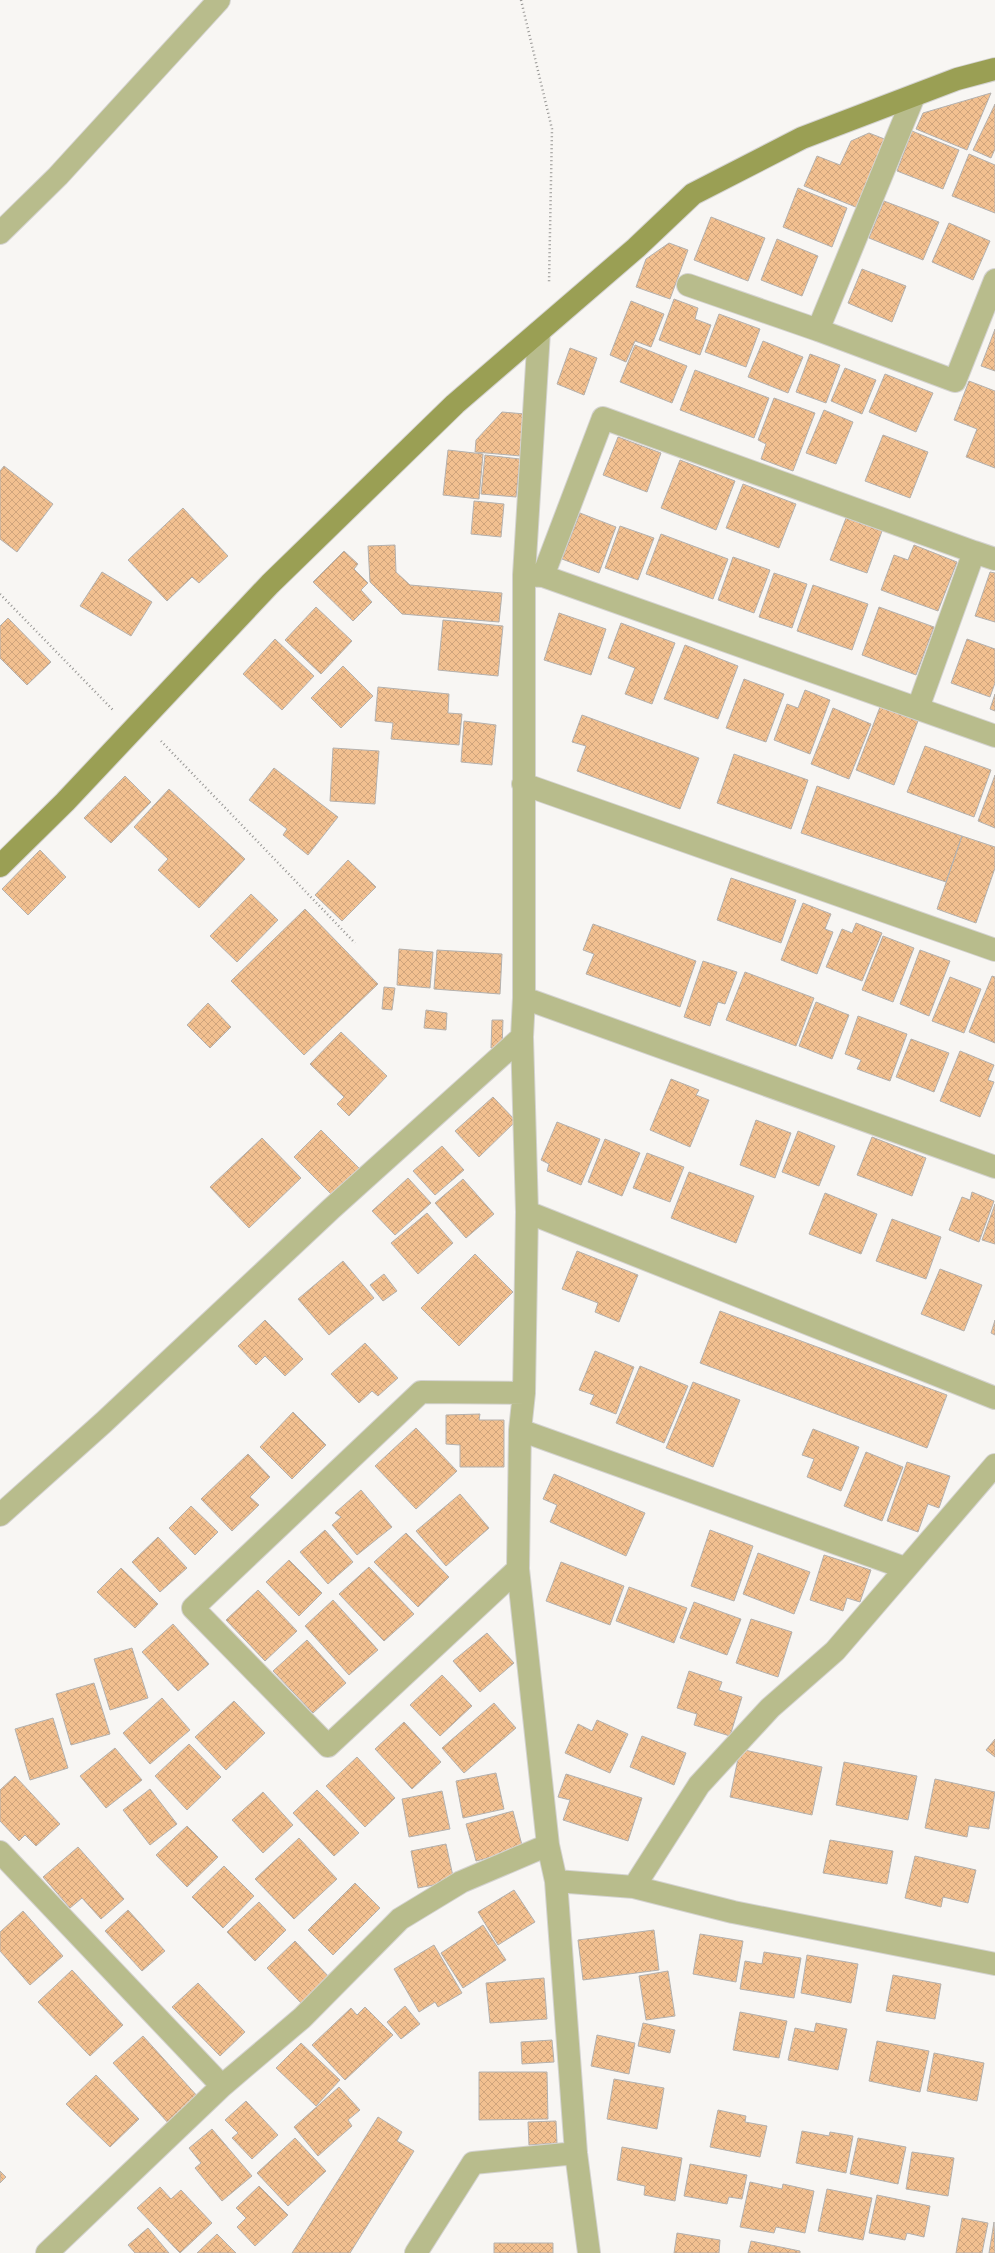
<svg xmlns="http://www.w3.org/2000/svg" width="995" height="2253" font-family="Figtree,sans-serif">
<style>
.building{fill:url(#building-cross-hatch);stroke:#b4b1ae}
.lines{fill:none;stroke-linecap:round;stroke-linejoin:round}
.street-casing{stroke:#d4d3d0;stroke-width:24}
.secondary-casing{stroke:#d4d3d0;stroke-width:24}
.path{stroke:#979694;stroke-width:2.5;stroke-dasharray:1 3;stroke-linecap:butt}
.street{stroke:#b8bc8c;stroke-width:22}
.secondary{stroke:#9a9f54;stroke-width:22}
</style>
<defs>
<pattern id="building-cross-hatch" width="8" height="8" patternUnits="userSpaceOnUse"><rect width="8" height="8" fill="#f2c090"/><path d="M0 0l8 8M0 8l8-8" fill="none" stroke="#cfa47c"/></pattern>
</defs>
<rect width="100%" height="100%" fill="#f8f6f3"/>
<path class="building" d="M991 93 967 150 916 129 923 113Z
M995 104V149L991 158 973 150Z
M912 131 959 150 943 189 897 171Z
M869 133 887 140 858 208 804 186 817 156 840 165 851 141Z
M969 154 995 165V213L952 196Z
M798 188 847 208 832 247 783 227Z
M884 201 939 222 923 260 869 238Z
M711 217 765 238 748 281 694 260Z
M949 223 990 241 973 280 932 262Z
M777 239 818 256 802 296 761 280Z
M669 243 688 250 670 299 636 287 646 259Z
M862 269 906 286 892 322 848 303Z
M674 299 698 308 695 319 711 325 700 355 659 340Z
M631 301 664 314 651 347 635 341 626 362 610 355Z
M719 314 760 329 746 367 705 352Z
M995 329V371L981 366Z
M763 341 803 357 788 393 748 377Z
M635 345 687 366 672 403 620 382Z
M570 348 597 358 584 395 557 384Z
M810 354 840 365 826 403 796 392Z
M845 368 876 380 862 414 831 401Z
M695 370 769 398 754 438 680 410Z
M885 374 933 393 916 432 869 412Z
M969 381 995 391V468L966 457 977 429 954 420Z
M774 398 815 413 793 471 761 459 766 444 758 440Z
M824 410 853 422 836 464 806 453Z
M502 412 525 414 521 456 475 452 476 440Z
M883 435 928 452 910 498 865 481Z
M618 437 661 453 647 492 603 475Z
M448 450 483 454 479 499 443 495Z
M485 455 520 459 516 497 481 494Z
M680 460 735 481 716 530 661 508Z
M4 466 53 504 17 552 0 539V471Z
M743 484 796 504 779 548 726 528Z
M474 501 504 504 501 537 471 534Z
M183 508 228 556 199 583 192 577 167 601 128 560Z
M580 513 616 527 599 573 562 559Z
M846 518 882 531 867 573 830 560Z
M620 526 654 538 638 580 605 568Z
M661 534 728 559 713 599 646 574Z
M395 545 396 572 410 585 502 593 499 622 402 614 370 582 368 546Z
M914 545 957 562 938 611 881 590 894 555 908 560Z
M344 551 358 564 354 569 368 583 361 590 372 602 353 621 313 582Z
M733 557 770 570 754 613 718 600Z
M102 572 152 602 131 636 80 606Z
M990 572 995 573V622L975 616Z
M774 573 807 584 792 628 759 617Z
M813 585 868 604 852 650 797 631Z
M316 607 352 641 321 674 285 640Z
M879 607 934 627 916 675 862 655Z
M559 613 606 629 591 675 544 660Z
M8 618 51 662 27 685 0 658V626Z
M443 620 503 626 498 676 438 670Z
M621 623 675 643 652 704 625 694 635 668 608 658Z
M275 639 314 676 282 710 243 674Z
M967 639 995 649V683L990 697 951 683Z
M685 645 738 666 718 719 664 699Z
M343 666 373 696 341 728 311 698Z
M744 679 784 694 766 742 726 728Z
M378 687 449 694 448 713 462 714 459 745 391 739 393 723 375 721Z
M805 690 830 700 810 754 774 740 787 704 798 708Z
M995 694V711L990 709Z
M880 707 918 721 894 785 856 770Z
M833 708 871 724 849 779 811 764Z
M582 715 699 758 680 809 577 771 586 746 572 742Z
M464 721 496 725 492 765 461 762Z
M925 746 991 770 974 817 907 792Z
M333 748 379 751 375 804 330 801Z
M734 754 808 780 791 829 717 803Z
M274 768 338 817 308 855 283 835 287 829 249 800Z
M995 775V828L978 821Z
M125 776 151 802 111 843 84 818Z
M817 786 962 836 946 882 801 833Z
M169 789 245 859 199 908 158 870 168 859 134 827Z
M962 836 995 847V868L976 923 937 909Z
M40 850 66 877 28 915 2 889Z
M348 860 376 887 342 921 315 895Z
M731 878 796 900 781 943 717 920Z
M251 894 278 920 237 962 210 936Z
M803 903 831 914 825 929 833 932 817 974 781 960Z
M305 909 378 984 304 1055 231 981Z
M856 923 882 933 862 981 826 967 842 929 852 933Z
M593 924 696 961 680 1007 586 974 594 954 583 950Z
M883 936 914 948 893 1002 862 990Z
M399 949 433 952 430 988 397 985Z
M437 950 502 954 500 994 434 989Z
M920 950 950 961 929 1016 900 1004Z
M703 961 737 972 725 1004 718 1002 710 1026 684 1017Z
M745 972 814 998 796 1046 726 1020Z
M992 976 995 977V1043L969 1032Z
M950 977 981 989 964 1033 932 1021Z
M384 987 395 988 392 1010 382 1009Z
M816 1002 849 1015 832 1059 799 1046Z
M208 1003 231 1027 210 1048 187 1025Z
M426 1010 447 1013 446 1030 424 1028Z
M858 1016 907 1034 890 1081 857 1069 861 1060 845 1054Z
M492 1020H503L502 1049 491 1048Z
M341 1032 387 1076 349 1116 337 1104 344 1097 310 1064Z
M911 1039 949 1053 934 1092 896 1077Z
M960 1051 994 1065 988 1080 994 1082 980 1117 940 1101Z
M671 1079 699 1090 696 1095 709 1100 690 1147 650 1130Z
M493 1097 516 1121 479 1157 455 1131Z
M756 1120 791 1133 775 1178 740 1165Z
M557 1122 600 1139 581 1185 547 1171 549 1164 541 1160Z
M321 1130 362 1171 334 1197 294 1157Z
M798 1131 835 1146 819 1186 782 1172Z
M872 1137 926 1158 912 1196 857 1175Z
M262 1138 301 1178 249 1228 210 1187Z
M605 1139 640 1153 622 1196 588 1182Z
M442 1146 464 1170 435 1195 413 1171Z
M647 1153 684 1167 670 1202 633 1188Z
M689 1172 754 1196 736 1243 671 1218Z
M408 1178 431 1203 395 1235 372 1211Z
M463 1179 494 1214 466 1238 435 1203Z
M972 1192 994 1201 979 1242 949 1230 962 1197 970 1200Z
M825 1193 877 1214 861 1254 809 1234Z
M995 1204V1244L982 1240Z
M427 1213 453 1243 418 1274 391 1243Z
M892 1219 941 1237 926 1279 876 1261Z
M577 1251 638 1275 619 1322 595 1312 598 1303 562 1289Z
M475 1254 513 1292 459 1346 421 1308Z
M343 1261 374 1298 329 1335 298 1299Z
M940 1269 982 1285 964 1331 921 1314Z
M384 1274 397 1291 383 1301 370 1285Z
M720 1311 947 1395 927 1448 700 1363Z
M265 1320 303 1359 285 1376 265 1356 256 1365 238 1346Z
M995 1320V1335L991 1333Z
M365 1343 398 1378 378 1396 372 1391 359 1403 331 1374Z
M595 1351 634 1367 616 1414 590 1404 594 1395 579 1390Z
M640 1366 688 1386 664 1443 616 1423Z
M693 1382 740 1400 713 1467 666 1448Z
M293 1412 326 1445 292 1479 260 1447Z
M480 1414 479 1420H504V1467H460V1445L446 1444V1415Z
M416 1428 457 1471 416 1509 375 1466Z
M813 1429 859 1447 841 1491 807 1477 814 1459 802 1455Z
M866 1452 903 1467 882 1521 844 1506Z
M248 1454 270 1477 250 1497 259 1505 232 1531 201 1499Z
M907 1462 950 1476 939 1508 928 1504 918 1532 887 1521Z
M554 1474 645 1513 626 1556 550 1522 557 1505 543 1499Z
M361 1490 392 1527 357 1555 332 1525 341 1517 335 1513Z
M460 1494 489 1528 446 1566 416 1531Z
M191 1506 218 1532 195 1555 169 1528Z
M325 1530 353 1562 328 1584 300 1552Z
M710 1530 753 1546 734 1601 691 1586Z
M406 1533 449 1577 418 1607 374 1562Z
M158 1537 187 1568 160 1592 132 1562Z
M758 1553 810 1572 794 1614 743 1594Z
M824 1555 871 1570 860 1602 847 1598 843 1611 810 1600Z
M289 1560 322 1593 299 1616 266 1582Z
M561 1562 624 1586 610 1625 546 1601Z
M369 1567 414 1614 384 1641 339 1594Z
M121 1568 158 1604 135 1628 97 1592Z
M629 1587 687 1608 674 1643 616 1621Z
M258 1590 297 1631 265 1661 226 1620Z
M333 1600 378 1650 349 1675 305 1626Z
M694 1602 741 1619 727 1655 680 1638Z
M751 1619 792 1632 778 1677 736 1663Z
M173 1624 209 1664 178 1691 142 1652Z
M487 1633 514 1663 480 1692 453 1661Z
M307 1640 346 1683 313 1713 273 1671Z
M132 1648 148 1698 110 1710 94 1659Z
M689 1671 722 1682 719 1690 742 1697 730 1736 694 1725 697 1714 677 1708Z
M442 1675 472 1706 440 1736 410 1705Z
M94 1683 110 1734 71 1745 56 1694Z
M162 1698 190 1730 150 1764 123 1733Z
M234 1701 265 1733 226 1770 195 1737Z
M494 1703 516 1728 464 1773 442 1748Z
M53 1718 68 1768 30 1780 15 1729Z
M597 1720 628 1734 610 1773 565 1753 578 1724 592 1731Z
M404 1722 441 1762 412 1789 375 1749Z
M642 1736 686 1753 674 1785 630 1767Z
M995 1739V1757L986 1750Z
M189 1744 221 1777 187 1810 155 1776Z
M115 1748 142 1780 106 1808 80 1776Z
M740 1749 822 1767 812 1815 730 1797Z
M357 1757 395 1798 365 1827 326 1786Z
M844 1762 917 1776 908 1820 836 1805Z
M496 1773 504 1809 463 1818 456 1781Z
M566 1774 642 1798 628 1841 563 1820 570 1800 558 1797Z
M15 1776 60 1824 36 1846 25 1835 19 1841 0 1821V1790Z
M935 1779 995 1792 989 1829 969 1826 967 1837 925 1828Z
M150 1789 177 1824 150 1845 123 1810Z
M317 1790 359 1833 334 1856 293 1813Z
M442 1791 450 1829 409 1837 402 1799Z
M263 1792 293 1825 263 1853 232 1820Z
M513 1811 523 1849 476 1861 466 1824Z
M187 1826 218 1857 187 1887 156 1855Z
M299 1838 337 1879 294 1919 255 1879Z
M830 1840 893 1851 887 1884 823 1873Z
M446 1844 454 1881 418 1888 411 1851Z
M78 1847 124 1899 101 1919 82 1898 70 1908 43 1877Z
M915 1856 976 1870 968 1903 943 1897 941 1907 905 1898Z
M224 1866 254 1896 223 1928 192 1897Z
M355 1883 380 1908 333 1955 308 1930Z
M514 1890 535 1922 498 1945 478 1912Z
M259 1902 286 1930 255 1961 227 1932Z
M128 1910 165 1951 142 1971 105 1931Z
M23 1911 63 1956 30 1985 0 1951V1932Z
M483 1925 506 1960 463 1988 441 1953Z
M654 1930 659 1970 583 1980 578 1940Z
M700 1934 743 1941 736 1982 693 1974Z
M295 1941 331 1979 304 2006 267 1968Z
M434 1945 462 1993 438 2007 435 2002 419 2012 394 1969Z
M764 1952 801 1958 794 1998 740 1989 745 1961 762 1964Z
M807 1955 858 1964 851 2003 801 1993Z
M72 1970 123 2025 90 2056 38 2002Z
M668 1971 675 2016 646 2020 639 1976Z
M893 1975 941 1984 935 2019 886 2011Z
M544 1978 547 2019 490 2023 486 1983Z
M198 1983 245 2032 220 2056 172 2007Z
M405 2006 420 2024 401 2039 387 2022Z
M365 2007 393 2035 345 2080 312 2045 351 2008 357 2015Z
M740 2012 787 2021 779 2058 733 2050Z
M643 2023 675 2030 670 2053 638 2046Z
M816 2023 847 2029 838 2070 788 2060 795 2028 814 2032Z
M597 2035 635 2043 629 2074 591 2066Z
M143 2036 199 2098 170 2125 113 2063Z
M552 2040 554 2062 522 2064 521 2042Z
M877 2041 929 2051 920 2092 869 2081Z
M301 2043 340 2080 316 2106 276 2068Z
M934 2053 984 2063 977 2101 927 2091Z
M479 2072H547L548 2119 479 2120Z
M96 2075 139 2119 110 2147 66 2104Z
M614 2079 664 2088 657 2129 607 2119Z
M339 2087 360 2110 348 2120 352 2126 318 2156 294 2127Z
M246 2101 278 2135 252 2159 232 2138 238 2133 225 2120Z
M718 2110 746 2116 745 2122 767 2126 760 2157 710 2147Z
M378 2117 402 2132 397 2141 414 2151 350 2253H292Z
M556 2121 557 2143 529 2145 528 2122Z
M212 2129 252 2176 222 2201 195 2168 201 2163 189 2148Z
M802 2131 829 2136 830 2132 853 2136 846 2173 796 2163Z
M295 2138 326 2171 288 2206 257 2173Z
M858 2138 906 2147 898 2184 850 2174Z
M622 2147 682 2158 675 2201 644 2195 645 2186 617 2180Z
M912 2152 954 2158 948 2196 906 2189Z
M690 2164 747 2175 742 2199 729 2197 727 2204 684 2196Z
M0 2171 6 2177 0 2183Z
M750 2182 782 2189 783 2184 814 2191 805 2233 776 2227 774 2233 740 2227Z
M259 2186 288 2215 255 2246 237 2227 246 2218 236 2208Z
M160 2187 171 2199 181 2190 212 2223 180 2253 137 2208Z
M827 2189 872 2198 863 2240 818 2231Z
M877 2195 930 2206 924 2237 907 2233 905 2240 869 2233Z
M962 2218 988 2223 982 2253H956Z
M994 2222 995 2253H989Z
M148 2228 169 2253H135L128 2245Z
M677 2233 720 2240 719 2253H674Z
M217 2234 236 2253H197Z
M751 2241 800 2251V2253H748Z
M494 2243H553V2253H494Z"/>
<g class="lines">
<g class="street-casing">
<path id="street" d="M0 233 58 176 219 0
M688 285 818 330 955 381 995 280
M818 330 914 96
M539 332 524 575V998L522 1037 527 1212 524 1393 520 1430 518 1569 548 1845 556 1881 576 2153 589 2253
M974 552 995 559
M528 575 543 576 995 736
M543 576 603 418 974 552 918 708
M523 784 995 950
M524 998 995 1167
M527 1212 995 1398
M520 1430 905 1568
M0 1515 104 1422 331 1209 522 1037
M518 1569 328 1746 193 1608 421 1392 524 1393
M0 1852 222 2086
M556 1881 634 1887 733 1912 995 1964
M634 1887 699 1785 770 1708 835 1651 995 1465
M47 2253 222 2086 302 2018 400 1919 461 1882 548 1845
M416 2253 473 2163 576 2153"/>
</g>
<g class="secondary-casing">
<path id="secondary" d="M0 866 65 802 270 584 455 404 636 248 693 194 802 138 957 79 995 69"/>
</g>
<path class="path" d="M521 0 552 129 549 284
M0 594 113 710
M161 741 355 943"/>
<use href="#street" class="street"/>
<use href="#secondary" class="secondary"/>
</g>
</svg>
